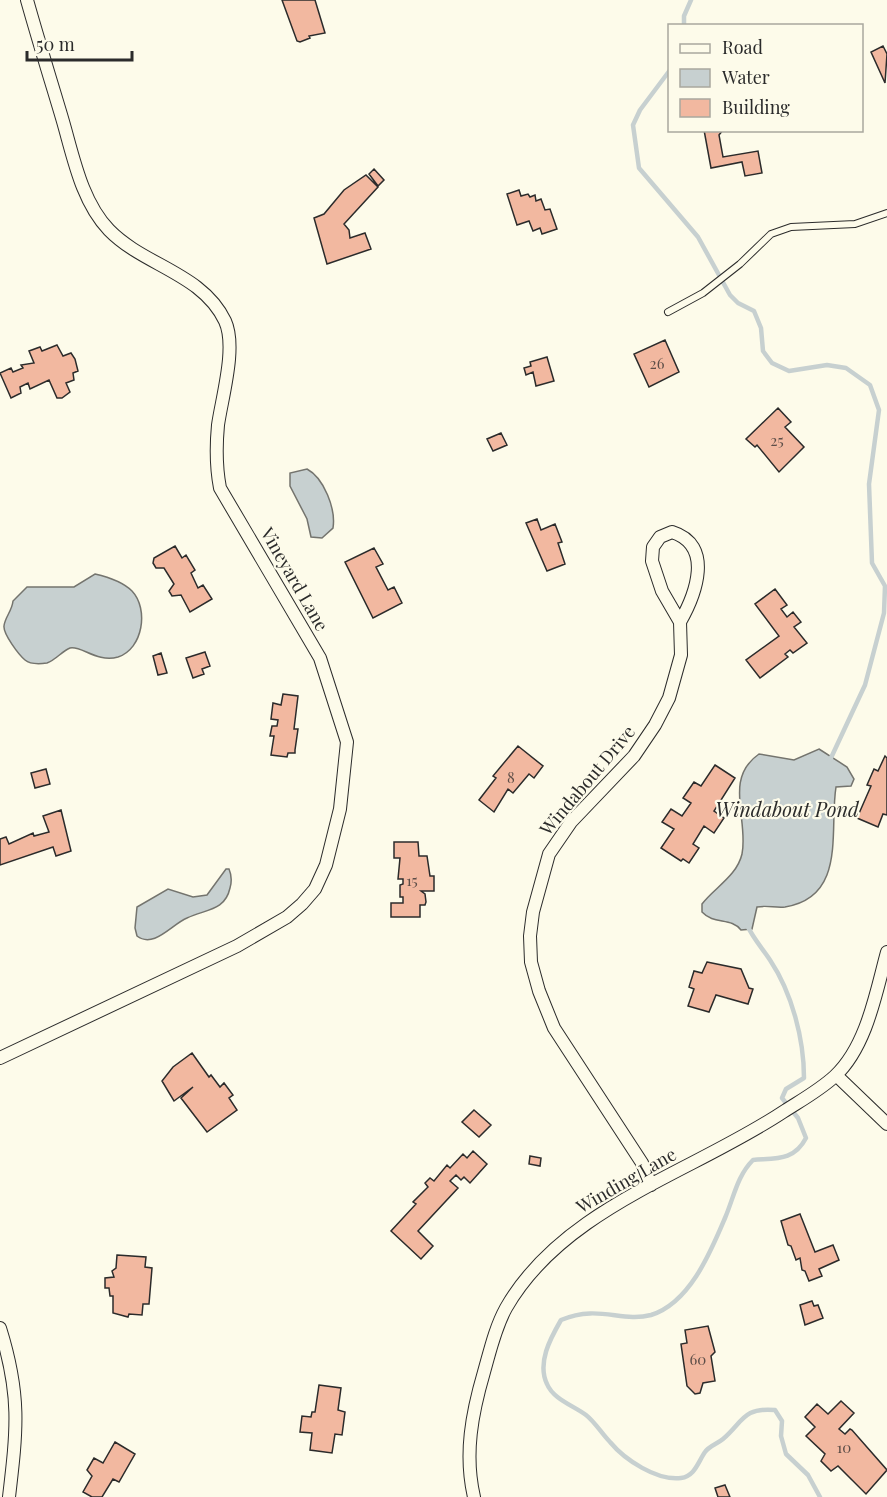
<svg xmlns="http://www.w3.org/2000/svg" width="887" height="1497" font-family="'Playfair Display',serif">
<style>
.water{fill:#c7d0d0;stroke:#74746e;stroke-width:1.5}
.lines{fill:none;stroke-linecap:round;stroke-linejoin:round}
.stream{stroke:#c7d0d0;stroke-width:4.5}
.building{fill:#f2b8a0;stroke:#2b2b2b;stroke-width:1.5}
.service-casing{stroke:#2b2b2b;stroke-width:8}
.minor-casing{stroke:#2b2b2b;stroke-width:14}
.service{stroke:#fdfbea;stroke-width:6}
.minor{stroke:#fdfbea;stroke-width:12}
.labels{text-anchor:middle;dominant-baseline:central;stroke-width:4.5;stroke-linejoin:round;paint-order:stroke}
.number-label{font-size:15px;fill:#5d4e48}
.street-label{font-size:18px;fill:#2b2b2b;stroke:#fdfbea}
.water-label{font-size:20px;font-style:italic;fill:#2b2b2b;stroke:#fdfbea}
</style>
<rect width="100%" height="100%" fill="#fdfbea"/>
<path class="water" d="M307 469C324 478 336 509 333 528L322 538 311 537 307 519 290 486V473Z
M95 574C108 577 123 582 132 591 149 609 143 649 118 657 97 663 81 645 70 648 62 651 56 660 47 663 40 664 31 665 25 660 19 655 3 634 4 626 5 617 12 611 13 601L27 587H74Z
M819 749 847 767 854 779 851 786 836 787C829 830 847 897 785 907 775 908 767 905 757 907L752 929 741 930C731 917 714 925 702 912V904C714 888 737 876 742 854 749 820 723 779 759 754L794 760Z
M226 869H229C232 876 232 881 230 888 225 911 206 909 187 918 172 924 154 949 137 936L135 928 137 907 168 889 193 897 207 895Z"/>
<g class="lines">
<path class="stream" d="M684 26V16L691 0
M670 70 640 110 633 125 639 168 698 237 730 295 738 303 754 311 761 328 763 351 772 363 789 371 827 365 846 368 870 385 879 410 869 484 872 563 885 586 884 613 865 685 830 760
M747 925C753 938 762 948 770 960 792 993 804 1039 804 1078L786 1089 782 1098 798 1118 806 1138C794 1161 776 1158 753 1160 737 1176 734 1197 725 1218 711 1251 690 1303 651 1315 621 1323 599 1304 561 1320 550 1339 537 1363 547 1384 553 1399 574 1406 586 1415 595 1422 602 1434 610 1442 625 1460 657 1481 681 1478 695 1476 698 1462 705 1452 709 1446 717 1444 723 1439 743 1422 743 1407 775 1410L782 1421 781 1436 786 1454 808 1475 820 1497"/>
</g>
<path class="building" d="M282 0H315L325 33 309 36 310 38 300 42 297 41Z
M883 46 887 54 885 83 871 52Z
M704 130H723L719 135 723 157 758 151 762 173 745 176 742 162 711 168Z
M374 169 384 180 378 186 369 174Z
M366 175 378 187 344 224 349 230 350 238 365 233 371 249 327 264 314 218 324 214 344 190Z
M519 190 521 196 528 194 530 197 535 195 536 201 541 199 545 210 550 209 557 229 542 234 540 228 533 231 529 221 517 225 507 194Z
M665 340 679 372 649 387 634 354Z
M57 345 63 356 71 353 75 359 78 371 73 373 74 380 66 383 70 392 62 398H57L49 380 30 389 28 383 20 387 21 393 11 398 0 373 11 368 13 372 23 368 21 365 34 363 29 351 40 347 42 351Z
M547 357 554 381 536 386 533 372 526 375 524 368 531 366 530 362Z
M778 408 791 422 785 427 804 447 779 472 757 445 755 447 746 439Z
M501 433 507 445 493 451 487 439Z
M537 519 541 530 555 524 562 542 558 543 565 564 547 571 526 523Z
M175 546 182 558 186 555 195 570 191 573 198 588 203 585 212 599 190 612 181 595 172 596 169 591 174 584 164 568H156L153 563 154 558Z
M374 548 383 564 376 567 388 590 394 587 402 603 373 618 345 562Z
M775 589 787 605 781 609 787 617 793 612 801 622 794 627 807 643 793 653 790 650 785 654 788 657 760 678 746 660 779 636 755 604Z
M205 652 210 666 202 669 204 674 193 678 186 658Z
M161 653 167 673 158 675 153 656Z
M283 694 298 696 294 729H298L295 750V753H288L287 757 271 755 274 736H270L272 726H277L278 720 271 719 273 703 281 705Z
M518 746 543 766 534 778 529 774 513 793 508 789 494 812 479 800 496 778 493 776Z
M885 756 887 758V815L883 814 878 827 857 818 871 786 867 785 874 769 878 771Z
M715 765 735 778 714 811 724 818 714 833 704 826 693 844 699 848 689 863 683 859 681 861 661 848 674 829 662 822 671 809 682 816 691 803 683 798 694 782 701 786Z
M46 769 50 784 35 788 31 773Z
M61 810 71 851 56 856 53 847 0 865V839L6 837 9 844 33 833 34 836 49 832 43 816Z
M394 842H418L419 856H427L430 876H434V891H421L425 894 426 902 425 905H420V917H391V903H403V897H400V885L403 884V879H398L400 858H394Z
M707 962 741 969 749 988 753 989 748 1004 716 995 709 1012 688 1006 694 989 689 987 694 971 702 973Z
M192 1053 209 1077 211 1075 220 1087 224 1083 233 1095 229 1098 237 1110 207 1132 181 1098 193 1087 174 1101 162 1081 173 1067Z
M474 1110 491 1125 479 1137 462 1122Z
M473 1151 487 1164 470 1183 464 1177 461 1180 456 1175 450 1181 458 1188 418 1231 433 1246 421 1259 391 1231 416 1204 413 1202 428 1187 425 1183 430 1178 434 1181 447 1165 450 1168 463 1154 467 1158Z
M530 1156 541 1158 540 1166 529 1164Z
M800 1214 815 1252 833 1245 839 1260 819 1269 822 1276 809 1281 805 1271 802 1270 800 1258 796 1260 791 1246 788 1245 781 1221Z
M117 1255 146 1257 145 1267 152 1268 149 1304H143L142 1315 129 1314 128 1317 113 1313V1296H110L109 1288H105V1278L114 1277 112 1271 116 1268Z
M812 1301 814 1306 818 1305 823 1318 805 1325 800 1305Z
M708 1326 715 1352 711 1356 715 1381 703 1383 700 1393 695 1394 687 1386 681 1344 687 1343 685 1330Z
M319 1385 341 1388 338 1410 345 1412 342 1435 335 1434 332 1453 310 1450 312 1433 300 1432 302 1416 311 1417 312 1412H315Z
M841 1401 854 1413 839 1429 845 1434 850 1429 852 1430 887 1470 866 1494 838 1466 831 1471 821 1461 825 1454 806 1436 815 1427 805 1417 817 1404 828 1414Z
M115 1442 135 1454 119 1482 113 1479 102 1497H92L83 1492 92 1476 87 1470 94 1458 103 1463Z
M725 1485 730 1497H718L715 1488Z"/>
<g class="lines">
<g class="service-casing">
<path id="service" d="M668 312 703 293 740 264 771 234 791 227 855 224 887 213"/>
</g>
<g class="minor-casing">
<path id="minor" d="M0 1058 237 946 287 917 302 904 315 889 326 865 340 809 347 742 320 658 220 488C216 467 216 446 218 425 222 397 237 347 225 321 202 273 144 266 109 230 81 201 73 155 62 118 50 78 38 39 27 0
M836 1075 887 1124
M651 1185 642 1163 554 1028 539 991 531 962 530 936 533 912 549 854 571 822 634 756 655 725 669 698 681 655 680 622 662 591 652 561 653 547 660 537 672 532C714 545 696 594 680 622
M0 1328C21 1395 17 1429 9 1497
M474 1497C464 1454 472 1413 484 1372 490 1351 495 1328 506 1308 563 1208 691 1173 783 1112 800 1101 820 1090 835 1076 867 1046 876 992 887 952"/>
</g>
<use href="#service" class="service"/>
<use href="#minor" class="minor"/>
</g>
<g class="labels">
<g class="number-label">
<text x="657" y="363">26</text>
<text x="777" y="440">25</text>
<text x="511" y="777">8</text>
<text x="412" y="880">15</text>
<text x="698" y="1359">60</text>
<text x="844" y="1447">10</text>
</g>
<g class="street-label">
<text transform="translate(295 579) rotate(60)">Vineyard Lane</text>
<text transform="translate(587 780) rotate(-50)">Windabout Drive</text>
<text transform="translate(626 1180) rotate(-30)">Winding Lane</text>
</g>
<g class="water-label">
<text x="787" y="808">Windabout Pond</text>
</g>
</g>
<rect x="668" y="24" width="195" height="108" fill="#fdfbea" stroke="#a9a89e" stroke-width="1.5"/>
<rect x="680" y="44" width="30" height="9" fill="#fdfbea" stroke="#a9a89e" stroke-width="1.5"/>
<text x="722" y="54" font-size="18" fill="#2b2b2b">Road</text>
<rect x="680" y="69" width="30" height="18" fill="#c7d0d0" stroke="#a9a89e" stroke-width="1.5"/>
<text x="722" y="84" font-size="18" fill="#2b2b2b">Water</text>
<rect x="680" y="99" width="30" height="18" fill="#f2b8a0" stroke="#a9a89e" stroke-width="1.5"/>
<text x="722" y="114" font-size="18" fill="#2b2b2b">Building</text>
<path d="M27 51v9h105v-9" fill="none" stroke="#2b2b2b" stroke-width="3"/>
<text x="36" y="51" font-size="18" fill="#2b2b2b" stroke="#fdfbea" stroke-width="4.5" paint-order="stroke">50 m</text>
</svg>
